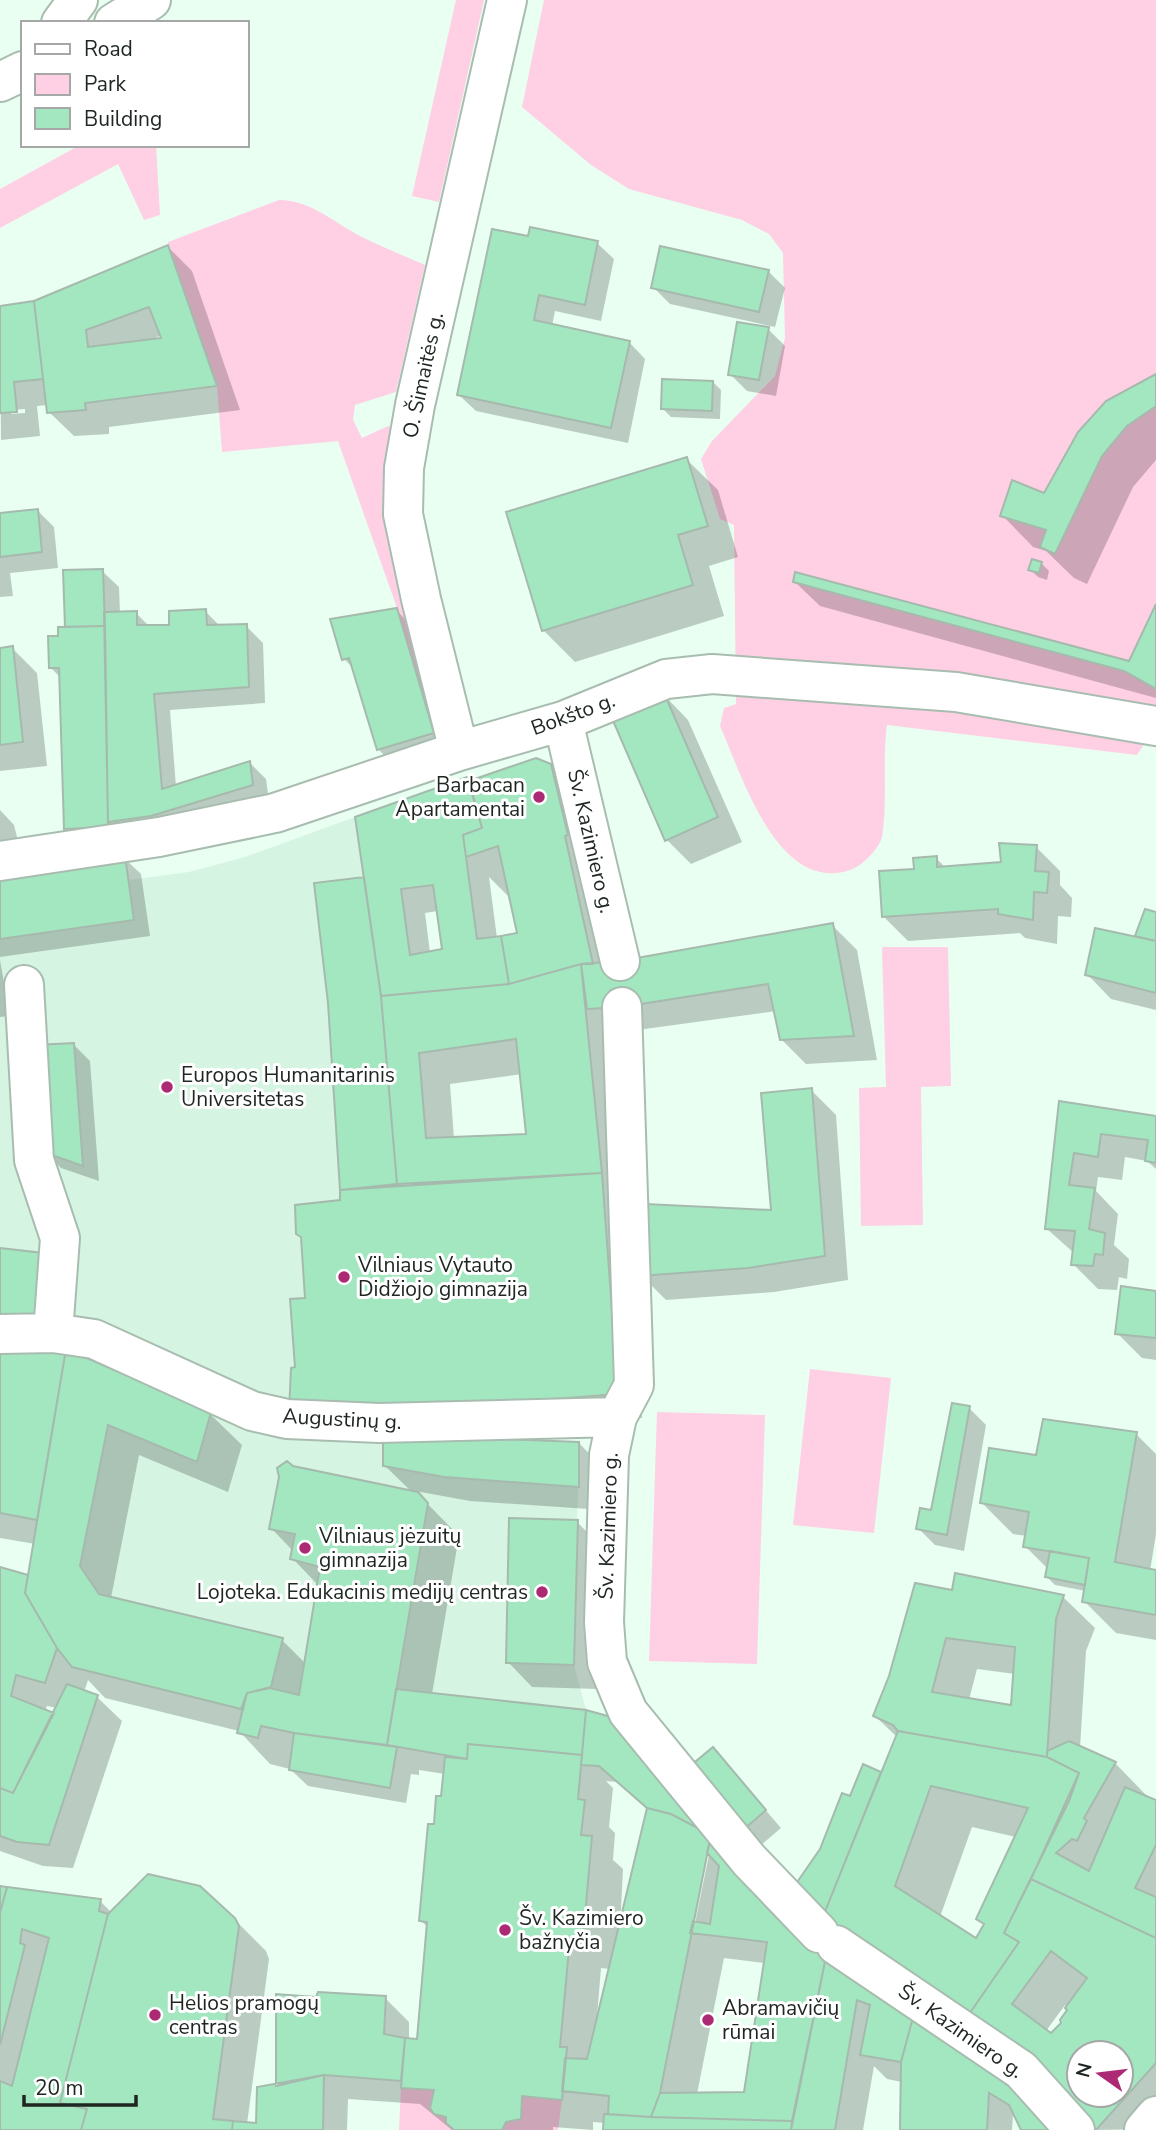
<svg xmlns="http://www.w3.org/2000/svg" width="1156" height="2130" font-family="'Nunito Sans',sans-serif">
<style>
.built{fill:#d6f4e2}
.green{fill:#ffcfe4}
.shadow{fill:#0003;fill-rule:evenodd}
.building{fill:#a3e7c1;stroke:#a5baad;stroke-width:2;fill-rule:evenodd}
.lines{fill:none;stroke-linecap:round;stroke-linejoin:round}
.minor-casing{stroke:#a8bdb0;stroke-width:42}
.major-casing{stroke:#a8bdb0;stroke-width:42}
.minor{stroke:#fff;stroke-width:38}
.major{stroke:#fff;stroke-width:38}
.poi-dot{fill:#ac2974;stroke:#fff;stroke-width:2.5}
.labels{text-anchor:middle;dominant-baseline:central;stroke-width:6;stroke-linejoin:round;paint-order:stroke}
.street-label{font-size:21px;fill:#1e2621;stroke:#fff}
.poi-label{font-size:21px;fill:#1e2621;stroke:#fff;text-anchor:start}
</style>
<rect width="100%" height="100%" fill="#e9fff2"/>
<path class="built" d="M355 817 364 877 314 883 328 1003 340 1189 602 1173 618 1394 289 1412 0 1318V873L125 856 129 880 189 872 245 857Z
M66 1349 211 1412 301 1437 348 1443 445 1437 579 1442 574 1665 586 1710 582 1755 467 1759 398 1747 390 1788 289 1770 294 1733 261 1726 258 1738 237 1733 241 1709 72 1667 57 1648 25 1593 37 1520 0 1513V1352Z"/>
<path class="green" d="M456 0H484L439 202 412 196Z
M544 0H1156V726L1137 755 887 725C882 761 888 800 882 837 879 849 861 867 850 870 777 894 742 775 720 726L724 708 736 704 734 525 720 519 701 459 712 441 775 376 785 338 783 253 769 234 742 220 629 189 591 165 522 107Z
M80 145H156L160 215 144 220 118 164 0 228V189Z
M279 200C312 200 335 224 364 238 384 248 405 256 425 265L396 392 355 405 353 420 362 438 388 426 397 429 441 729 434 733 397 608 338 441 222 452 217 386 168 242Z
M882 947H948L951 1086 921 1087 923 1225 861 1226 859 1088 886 1087Z
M810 1369 891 1378 874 1533 793 1525Z
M657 1412 765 1415 757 1664 649 1661Z
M401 2088 434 2090 430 2108 434 2114 446 2117V2123L454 2130H399Z
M522 2096 562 2100 558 2130H502L506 2122 521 2119Z"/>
<path class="shadow" d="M529 238 597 243 614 259 601 321 555 311 552 326 629 342 645 359 628 443 476 411 459 395Z
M168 247 192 271 240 410 109 427V434L74 436 49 412 48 405 37 406 40 436 1 440 0 307 34 303ZM162 335 163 339 150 340ZM25 409V413L11 414V410Z
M768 271 785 288 775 327 670 304 653 287Z
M768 329 785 346 776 396 747 391 730 374Z
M1156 376V460L1133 487 1087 584 1074 578 1046 551 1033 547 1002 515 1044 495Z
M713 382 721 390 720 419 671 417 663 409Z
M686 459 718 490 738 557 709 566 724 616 575 662 543 630Z
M38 511 54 527 58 568 10 573 13 596 0 597V514Z
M1041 563 1049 571 1047 580 1038 577 1030 569Z
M102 571 119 587 120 614 136 613 150 627H171L205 611 220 626H246L263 643 265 703 170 710 176 787 250 763 266 779 269 801 82 845 65 829 61 678 51 668 60 638Z
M795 582 1130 663 1156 608V698L820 606Z
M396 610 404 618 440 741 386 757 378 749 352 667 344 659Z
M12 648 37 673 47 766 0 771V650Z
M664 695 688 720 742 842 691 864 667 840Z
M550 766 593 808 624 962 832 925 857 950 877 1060 806 1064 781 1039 776 1011 616 1033 642 1418 395 1437 297 1369 307 1300 303 1239 297 1233 342 1202 330 1002 366 878 467 779 470 783ZM489 877 510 898 520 934 497 938ZM438 911 444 950 430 953 425 913ZM522 1074 528 1135 454 1139 450 1084Z
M0 810 14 825 23 860 0 867Z
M1036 847 1060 871V885L1072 898 1071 917 1058 916 1057 944 1025 938 1020 933 908 941 884 917 916 870 936 858 946 868 1003 864Z
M124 858 141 874 150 936 0 957V875Z
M1156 914V1010L1111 999 1087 974 1140 939 1137 936Z
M0 960 10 1016 0 1017Z
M73 1044 90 1061 99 1181 61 1168 44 1151Z
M811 1090 836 1115 848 1280 774 1292 666 1300 641 1275 773 1211Z
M1061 1103 1156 1117V1169L1147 1161 1125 1157 1122 1180 1098 1177 1096 1191 1118 1214 1114 1245 1129 1259 1127 1279 1119 1277 1117 1290 1098 1289 1073 1264 1074 1253 1047 1229Z
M1156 1293V1360L1142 1358 1117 1333Z
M66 1351 210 1414 242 1445 228 1492 139 1455 111 1598 282 1640 306 1664 319 1586 292 1558 293 1551 271 1528 282 1465 412 1492 384 1465 385 1443 445 1439 579 1443 603 1468V1510L470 1501 415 1491 459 1536 432 1694 585 1712 610 1719 741 1868 751 1886 818 1949 823 1920 794 1891 822 1850 843 1795 851 1798 864 1766 882 1775 897 1737 875 1716 891 1676 916 1585 953 1592 956 1575 1063 1597 1095 1628 1086 1651 1080 1748 1115 1763 1146 1795 1145 1797 1156 1802V2129L1094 2130 1010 2057 866 1961 846 1942 841 1964 963 2044 989 2056 1019 2079 1068 2130H1023L1020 2120 1013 2115 1012 2130H902V2082L887 2079 874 2066 863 2130H605V2123L593 2122V2130L553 2127V2130H452L420 2104 348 2099 347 2130H0V1886L100 1901 111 1912 148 1876 199 1888 234 1919 266 1951 269 1959 247 2124 257 2125 259 2089 278 2088 277 1996 385 1998 409 2022V2040L419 2041 429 1928 421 1921 429 1826H435L438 1798H443L445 1774 419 1770V1775L411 1774 406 1803 308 1786 290 1769 270 1764 239 1731 105 1698 88 1680 84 1692 97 1697 122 1721 73 1868 43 1866 0 1851V1569L30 1577 35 1544 0 1538V1354ZM977 1669 1015 1674 1012 1707 969 1700ZM47 1706 57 1708 54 1715 45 1711ZM606 1781 617 1782 649 1809 620 1929 623 1869 613 1860 615 1833 609 1827 613 1788ZM972 1827 1016 1837 978 1919 985 1926 977 1940 940 1917ZM707 1844 711 1845 695 1923H692ZM724 1958 765 1963 745 2094H697ZM601 1968 610 1969 599 2017H597ZM1065 2005 1070 2010 1062 2020 1063 2024 1051 2035 1046 2031ZM1079 2053H1121V2095H1079Z
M969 1408 986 1425 964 1551 935 1545 918 1528 932 1512Z
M1136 1434 1156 1454V1534L1150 1571 1156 1572V1640L1116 1633 1084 1601 1086 1591 1055 1585 1047 1577 1048 1569 1025 1546 1027 1536 1013 1534 982 1503 1037 1457Z
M577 1522 602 1547 597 1689 532 1687 508 1662Z
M713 1749 781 1828 760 1846 691 1767Z"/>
<path class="building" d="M530 227 598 241 585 305 539 295 534 320 630 341 611 428 457 395 492 229 528 236Z
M168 245 217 386 85 403 86 410 47 413 34 301ZM149 307 161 338 88 347 86 330Z
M660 246 769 270 759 312 651 288Z
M34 301 43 379 14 382 17 412 0 413V306Z
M737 322 769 327 759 380 728 375Z
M1156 374V406L1127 426 1102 456 1055 554 1040 547 1046 530 1000 516 1012 480 1044 493 1078 432 1106 401Z
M662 379 713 381 712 411 661 409Z
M687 457 708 526 678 535 693 585 542 631 506 512Z
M38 509 42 552 0 557V513Z
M1032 559 1042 562 1039 573 1028 570Z
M103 569 105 626 65 627 63 570Z
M795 572 1129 661 1156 604V689L1124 671 793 582Z
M397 608 434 733 377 750 349 658 342 660 330 619Z
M206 609 207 625 247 624 249 687 154 694 162 789 250 761 253 785 151 816 108 822 104 612 137 611V625H169V611Z
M105 626 108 827 64 829 59 668H49L48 636H58V627Z
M13 646 23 742 0 745V648Z
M664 693 718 817 665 841 611 716Z
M536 758 551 764 568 835 565 836 593 964H581L509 984 501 936 517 933 498 846 466 857 463 835 482 828 469 781Z
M467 777 482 828 463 835 477 939 501 936 509 984 381 996 355 817ZM433 885 442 949 410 955 401 889Z
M999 843 1037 845 1035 871 1049 872 1047 893 1034 892 1033 920 998 914V909L882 917 879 871 914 869 913 858 937 856V867L1001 862Z
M125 856 134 920 0 939V873Z
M364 877 381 996 397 1184 340 1190 328 1003 314 883Z
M1145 909 1156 912V941L1135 936Z
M833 923 854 1036 780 1040 768 984 622 1007 587 1009 581 964 620 961Z
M1095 928 1156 941V993L1085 975Z
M581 964 602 1173 397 1184 381 996 509 984ZM516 1039 526 1134 426 1138 419 1053Z
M74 1043 83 1166 43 1152 34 1045Z
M812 1088 825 1256 748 1268 640 1276 646 1204 771 1210 761 1093Z
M1059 1101 1156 1116V1163L1145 1161 1148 1140 1101 1134 1098 1157 1074 1153 1069 1185 1095 1188 1089 1229 1105 1233 1103 1255 1095 1254 1093 1266 1071 1265 1075 1231 1045 1229Z
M602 1173 618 1394 369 1413 289 1412 291 1368 295 1367 290 1299 305 1298 301 1237 296 1234 295 1205 340 1200V1190Z
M0 1248 43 1253 35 1321 0 1318Z
M1121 1286 1156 1291V1338L1115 1334Z
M66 1349 37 1520 0 1513V1352Z
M66 1349 211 1412 197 1462 108 1425 80 1566 99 1594 283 1638 271 1687 247 1693 241 1709 72 1667 57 1648 25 1593Z
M952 1403 970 1406 947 1535 916 1529 920 1508 931 1510Z
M1043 1419 1137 1432 1115 1562 1156 1570V1615L1082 1602 1089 1558 1023 1547 1029 1512 980 1503 989 1448 1036 1455Z
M445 1437 579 1442V1487L444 1477 383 1466V1441Z
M287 1461 293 1466 418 1492 428 1503 387 1745 294 1733 261 1726 258 1738 237 1733 247 1693 270 1688 299 1695 320 1567 290 1559 295 1534 269 1529 279 1477 277 1468Z
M509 1518 578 1520 574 1665 506 1663Z
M1050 1551 1089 1558 1085 1585 1045 1577Z
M0 1567 28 1575 25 1593 57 1648 45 1683 16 1675 11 1696 54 1713 13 1793 0 1788Z
M955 1573 1064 1595 1056 1619 1047 1757 898 1731 893 1725 873 1716 889 1676 915 1583 952 1590ZM946 1638 1015 1647 1011 1705 932 1692Z
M67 1684 98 1695 49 1845 17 1842 0 1836V1788L13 1793Z
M396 1689 586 1710 582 1755 468 1744 467 1759 387 1745Z
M586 1710 611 1717 711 1835 671 1814 647 1808 599 1766 581 1765Z
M898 1731 1047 1757 1079 1773 1069 1801 1004 1933 1019 1942 967 2017 822 1919ZM931 1786 1028 1808 976 1919 984 1924 976 1938 895 1886Z
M294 1733 397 1747 390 1788 289 1770Z
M1069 1741 1116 1762 1084 1818 1087 1821 1077 1841 1072 1839 1056 1853 1089 1871 1125 1787 1156 1800V1845L1135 1888 1156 1897V1938L1031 1879 1079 1773 1047 1757V1751Z
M468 1744 582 1755 578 1799 585 1800 581 1835 592 1836 583 1939 570 1938 560 2047H567L562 2100 522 2096 521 2119 506 2122 502 2130H454L446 2123V2117L434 2114 430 2108 434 2090 401 2088 405 2038 417 2039 427 1922 419 1921 428 1824H434L436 1796H441L445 1757 467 1759Z
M713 1747 766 1810 742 1831 689 1767Z
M863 1764 881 1772 822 1919 791 1891 820 1849 842 1793 850 1796Z
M647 1808 671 1814 711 1835 660 2093 651 2117 608 2114 609 2096 562 2091 565 2058 587 2059Z
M711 1835 827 1952 792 2121 651 2117 660 2093 744 2092 767 1942 690 1933 693 1921 710 1924 719 1866 707 1853Z
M148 1874 200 1886 235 1918 239 1926 213 2119 233 2121 232 2130H81L87 2109 60 2103 108 1914Z
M1031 1879 1156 1938V2063L1096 2130 967 2017 1019 1942 1004 1933ZM1051 1951 1087 1978 1065 2008 1067 2010 1060 2020 1061 2023 1051 2033 1012 2004ZM1079 2053H1121V2095H1079Z
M0 1886 7 1887 0 1913Z
M7 1887 101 1899 99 1911 108 1914 60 2103 87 2109 81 2130H0V2081L12 2086 49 1938 22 1929 20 1943 25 1945 0 2045V1913Z
M827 1952 915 2010 901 2062 860 2055 870 2005 857 2000 835 2130H791Z
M318 1992 386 1996 384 2034 405 2038 401 2081 324 2075 276 2086V1994L316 1997Z
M915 2010 964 2042 1059 2130H1021L1009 2105 989 2093 987 2130H900L901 2062Z
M324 2075 323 2130H232L233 2121 256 2123 257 2087Z
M604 2114 651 2117 792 2121 791 2130H603Z"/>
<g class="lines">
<g class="minor-casing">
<path id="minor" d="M61 23 78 0
M563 721 620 961
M459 751 421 599 403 514 404 468 415 405 507 0
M0 861 159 837 275 813 459 751 563 721 666 679 712 674 956 692 1156 726
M24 985 34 1160 60 1238 53 1333
M622 1007 634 1385 617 1417 609 1455 604 1622 607 1662 628 1712 749 1860 819 1933
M0 1334 53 1333 94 1339 252 1411 287 1419 379 1423 617 1417
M836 1945 1021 2070 1075 2130
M1144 2130 1156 2116"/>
</g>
<g class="major-casing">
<path id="major" d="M114 23 151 0
M0 82 23 71"/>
</g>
<use href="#minor" class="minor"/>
<use href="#major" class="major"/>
</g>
<g class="poi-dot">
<circle cx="539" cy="797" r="7"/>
<circle cx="167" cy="1087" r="7"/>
<circle cx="344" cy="1277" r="7"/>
<circle cx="305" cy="1548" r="7"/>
<circle cx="542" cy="1592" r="7"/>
<circle cx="505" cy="1930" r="7"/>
<circle cx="155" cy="2015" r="7"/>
<circle cx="708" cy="2020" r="7"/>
</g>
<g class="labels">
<g class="street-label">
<text transform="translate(423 375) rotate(-78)">O. Šimaitės g.</text>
<text transform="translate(573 714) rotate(-20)">Bokšto g.</text>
<text transform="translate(591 841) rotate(77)">Šv. Kazimiero g.</text>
<text transform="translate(342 1419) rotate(3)">Augustinų g.</text>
<text transform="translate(608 1526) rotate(-88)">Šv. Kazimiero g.</text>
<text transform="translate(961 2031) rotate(35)">Šv. Kazimiero g.</text>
</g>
<g class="poi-label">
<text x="525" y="785" text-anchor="end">Barbacan<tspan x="525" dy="24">Apartamentai</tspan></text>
<text x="181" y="1075">Europos Humanitarinis<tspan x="181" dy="24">Universitetas</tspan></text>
<text x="358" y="1265">Vilniaus Vytauto<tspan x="358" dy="24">Didžiojo gimnazija</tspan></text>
<text x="319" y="1536">Vilniaus jėzuitų<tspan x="319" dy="24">gimnazija</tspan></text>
<text x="528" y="1592" text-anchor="end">Lojoteka. Edukacinis medijų centras</text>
<text x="519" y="1918">Šv. Kazimiero<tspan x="519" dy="24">bažnyčia</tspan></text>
<text x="169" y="2003">Helios pramogų<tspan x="169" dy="24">centras</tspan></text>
<text x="722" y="2008">Abramavičių<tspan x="722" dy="24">rūmai</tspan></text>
</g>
</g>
<rect x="21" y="21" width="228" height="126" fill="#ffffff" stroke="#a5a8a6" stroke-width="2"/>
<rect x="35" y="44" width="35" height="10" fill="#ffffff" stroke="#a5a8a6" stroke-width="2"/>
<text x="84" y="56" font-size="21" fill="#1e2621">Road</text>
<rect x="35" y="74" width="35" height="21" fill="#ffcfe4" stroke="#a5a8a6" stroke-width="2"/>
<text x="84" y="91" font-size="21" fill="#1e2621">Park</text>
<rect x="35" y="108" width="35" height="21" fill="#a3e7c1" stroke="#a5a8a6" stroke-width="2"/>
<text x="84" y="126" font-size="21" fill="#1e2621">Building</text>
<g transform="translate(1100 2074) rotate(284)"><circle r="33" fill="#ffffff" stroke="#a5a8a6" stroke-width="2"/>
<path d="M0-5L12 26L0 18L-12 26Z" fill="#ac2974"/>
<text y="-10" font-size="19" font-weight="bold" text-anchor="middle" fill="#1e2621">N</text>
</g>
<path d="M24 2095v10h112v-10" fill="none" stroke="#1e2621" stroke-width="3.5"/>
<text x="35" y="2095" font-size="21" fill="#1e2621" stroke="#ffffff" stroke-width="5" paint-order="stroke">20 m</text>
</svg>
